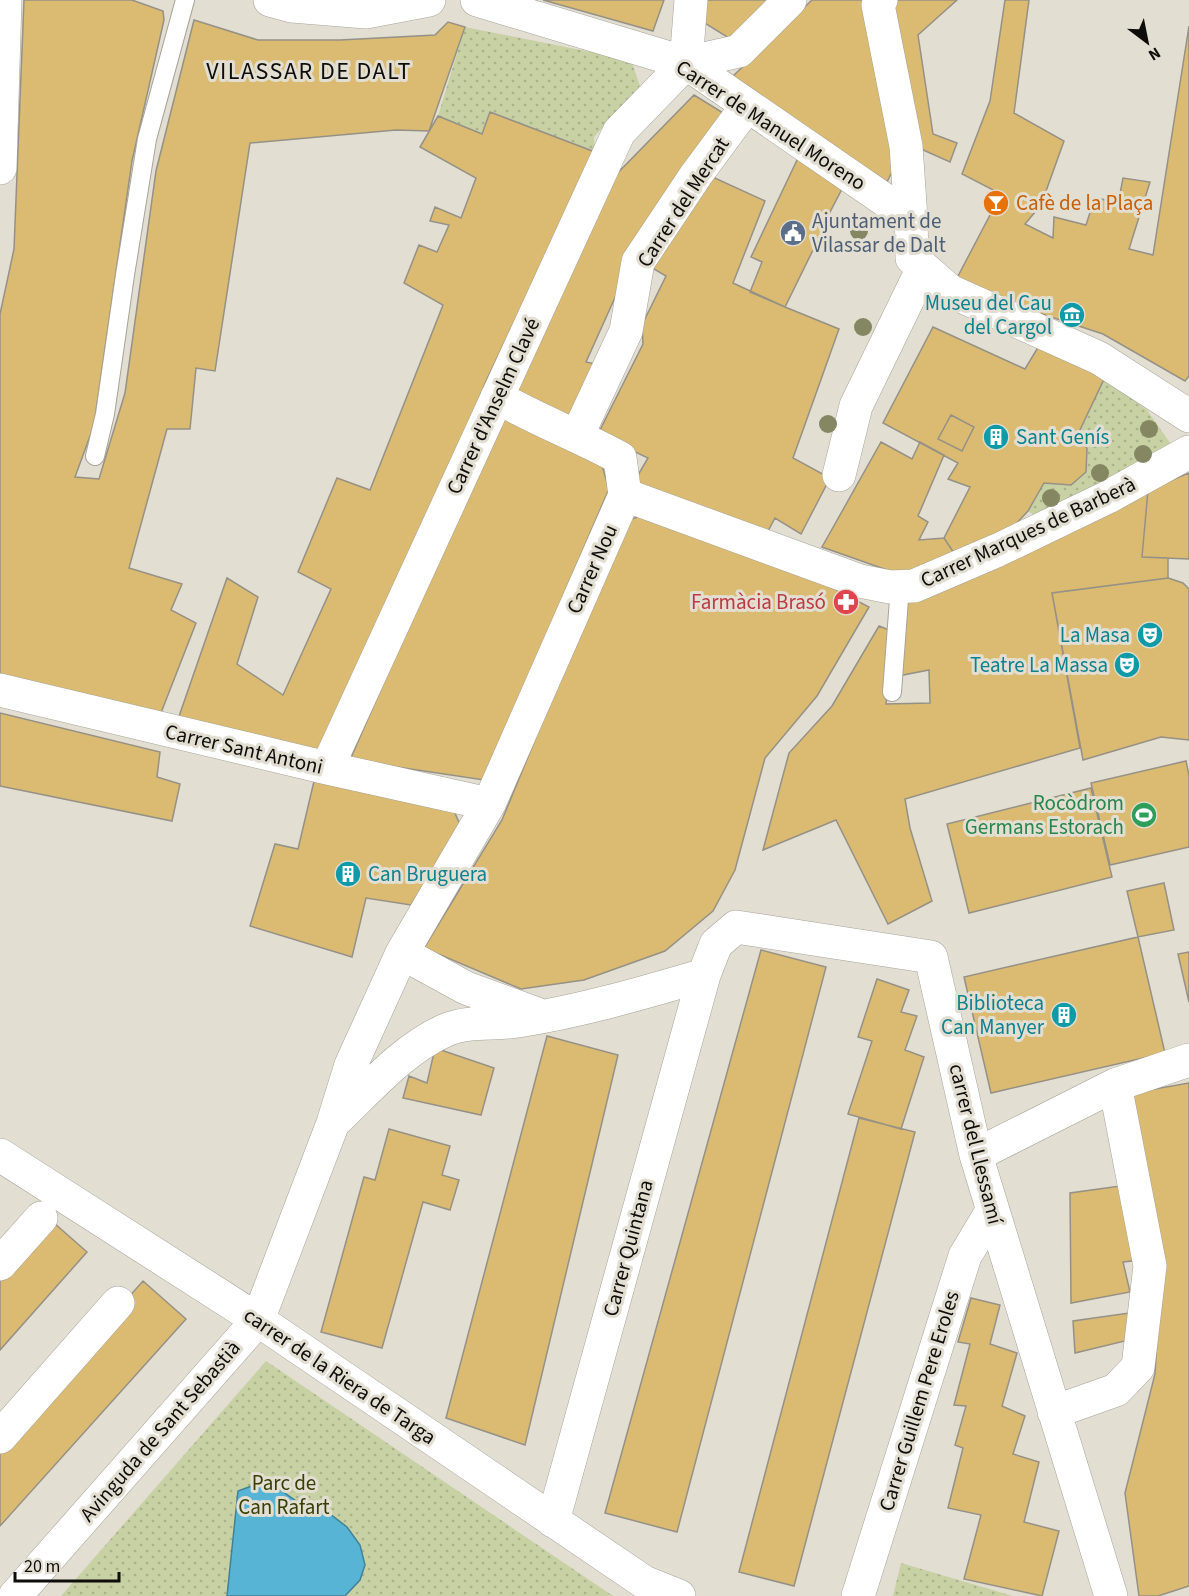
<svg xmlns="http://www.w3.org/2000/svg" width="1189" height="1596" font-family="'Source Sans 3',sans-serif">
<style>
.grass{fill:url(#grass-dots)}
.water{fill:#57b4d5;stroke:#418298;stroke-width:1.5}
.building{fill:#dabb71;stroke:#969186;stroke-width:1.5}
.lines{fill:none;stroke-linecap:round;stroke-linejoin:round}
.service-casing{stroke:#a7a398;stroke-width:20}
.minor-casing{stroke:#a7a398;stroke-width:34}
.tertiary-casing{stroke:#a7a398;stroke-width:34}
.service{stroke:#fff;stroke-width:18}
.minor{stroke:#fff;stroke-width:33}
.tertiary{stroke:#fff;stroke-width:33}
.tree{fill:#848761}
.labels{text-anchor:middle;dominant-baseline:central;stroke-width:6;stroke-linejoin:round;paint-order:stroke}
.street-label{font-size:21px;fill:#0f0d0a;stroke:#e3ded2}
.food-label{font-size:21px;fill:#c56008;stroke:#e3ded2;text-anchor:start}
.service-label{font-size:21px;fill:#4e5e75;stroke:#e3ded2;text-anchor:start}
.culture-label{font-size:21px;fill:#0d838f;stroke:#e3ded2;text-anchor:end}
.health-label{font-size:21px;fill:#be3a42;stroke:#e3ded2;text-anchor:end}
.leisure-label{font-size:21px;fill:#27864d;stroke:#e3ded2;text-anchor:end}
.park-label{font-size:21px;fill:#373f05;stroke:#e3ded2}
.quarter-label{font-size:24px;letter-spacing:1.5px;fill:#0f0d0a;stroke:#e3ded2}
</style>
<defs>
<pattern id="grass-dots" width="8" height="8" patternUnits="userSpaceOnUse" patternTransform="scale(1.5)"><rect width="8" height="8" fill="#c7d1a4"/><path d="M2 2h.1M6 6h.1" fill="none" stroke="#aab28c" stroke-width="1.8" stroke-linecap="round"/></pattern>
</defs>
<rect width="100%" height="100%" fill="#e3ded2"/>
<path class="grass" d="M465 27 631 60 640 86 594 137 595 152 490 112 482 134 438 116Z
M1105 377 1147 410 1175 450 1041 520 1028 511 1044 483 1071 485 1086 472 1087 449 1079 432Z
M266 1361 613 1596H61Z
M901 1563 1013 1596H893Z"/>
<path class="water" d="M257 1484 276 1487 302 1505 330 1514 347 1527 360 1545 365 1565 360 1580 345 1596H227L238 1491Z"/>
<path class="building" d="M24 0H132L163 11 164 20 132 161 94 425 75 477 99 479 125 393 156 171 194 20 258 40H340L435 35 448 22 465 27 429 131 396 130 250 143 215 371 196 368 190 429H167L129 568 182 584 171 610 196 623 159 718 0 682V314L14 249Z
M543 0H664L653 31Z
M703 0H774L737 43 698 19Z
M812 0H869L901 154 887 182 729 80Z
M895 0H957L918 35 933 134 957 143 950 162 912 145 888 8Z
M1005 0H1029L1014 113 1064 141 1041 205 1025 224 1053 238 1054 217 1086 225 1095 197 1118 204 1123 178 1150 182 1129 249 1153 255 1189 26V376L1185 381 1103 334 978 293 957 278 1001 194 962 174 990 101Z
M694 95 728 116 631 262 586 362 600 365 571 421 507 394 601 190Z
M490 112 595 152 487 379 417 548 327 753 176 725 227 578 258 597 237 664 283 695 331 589 298 572 337 478 370 490 443 305 404 283 419 245 437 252 449 225 430 221 435 207 461 218 476 178 420 147 438 116 482 134Z
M798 158 843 187 827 218 831 220 818 248 815 246 785 307 750 292 762 262 751 257Z
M706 174 765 201 733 283 785 307 839 329 793 458 830 478 801 534 775 518 768 531 631 487 648 458 598 434 643 344 642 325 666 276 649 266Z
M933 327 1025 369 1040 344 1105 377 1079 432 1087 449 1086 472 1071 485 1044 483 1028 511 998 543 956 556 944 538 970 487 948 479 958 463 883 423Z
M502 411 600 459 609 489 484 780 350 760Z
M951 415 974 427 962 451 938 439Z
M881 442 912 459 920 442 944 455 918 516 928 522 919 540 944 538 956 556 904 576 822 547Z
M1189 473V559L1142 557 1148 490Z
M1148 490 1142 557 1168 558V578L1052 593 1080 748 905 799 910 828 932 901 888 924 836 820 763 850 789 753 832 706 879 626 894 632 886 704 930 703 929 670 898 676 904 601Z
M641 516 806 574 869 607 817 696 765 758 735 870 713 911 665 951 584 980 521 989 424 948 502 820 625 521Z
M1168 578 1183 583 1189 589V740L1161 737 1083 760 1052 593Z
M0 713 160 752 157 777 180 784 172 821 0 786Z
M1186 761 1189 775V847L1110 865 1091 783Z
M315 777 454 811 461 827 411 905 366 898 352 957 250 926 275 844 298 849Z
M1091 788 1112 877 969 913 947 824Z
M1164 883 1174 930 1138 937 1127 891Z
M1138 937 1165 1053 991 1093 964 977Z
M761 950 826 967 677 1532 605 1513Z
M1189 952V1002L1178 954Z
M877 979 909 990 901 1012 917 1016 905 1050 924 1057 901 1129 848 1114 872 1041 858 1037Z
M547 1036 618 1055 525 1445 446 1418Z
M435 1048 494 1068 481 1115 403 1098 409 1076 427 1083Z
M1189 1083V1586L1158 1596H1139L1125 1493 1155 1374 1162 1251 1126 1094Z
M859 1118 915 1132 794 1586 739 1572Z
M389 1129 450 1146 442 1175 459 1180 450 1210 423 1202 382 1348 321 1332 364 1177 375 1180Z
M1120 1186 1141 1260 1123 1262 1130 1292 1071 1303 1070 1193Z
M45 1215 87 1252 0 1350V1265Z
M143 1281 186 1319 0 1526V1441Z
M971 1298 1000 1305 990 1344 1017 1353 1002 1406 1025 1416 1013 1454 1039 1462 1024 1522 1059 1531 1042 1596 964 1579 981 1515 948 1508 963 1448 955 1445 966 1406 954 1405 970 1344 958 1342Z
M1129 1313V1340L1075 1353 1073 1321Z"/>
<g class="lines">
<g class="service-casing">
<path id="service" d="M95 456 105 414 125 275 147 139 185 0
M892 692 900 586"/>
</g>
<g class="minor-casing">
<path id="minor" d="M270 0 292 6 366 12 429 0
M477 0 686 63 911 218
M881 0 878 5 906 146 911 218 912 258 950 291 1099 358 1189 416
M686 63 739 51 790 0
M686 63 691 0
M0 168 5 0
M577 436 626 331 638 262 696 175 747 106
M839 475 856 406 923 268
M625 495 860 581 890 587 914 586 998 550 1108 497 1189 452
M0 690 327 768 489 804
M327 768 619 132 686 63
M402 953 466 988 537 1014
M334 1122C368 1090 404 1048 446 1030 469 1020 495 1025 518 1021 581 1011 643 993 704 975
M0 1155 258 1320 644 1582 679 1596
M976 1155 1115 1085 1189 1060
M0 1264 41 1218
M258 1320 333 1123 351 1065 402 953 489 804 625 495 620 458C580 436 537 420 497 397
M1054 1412 1116 1390 1138 1367 1150 1266 1115 1085
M0 1437 118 1303
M553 1521 704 975 716 944 736 927 931 957 976 1155 1111 1596
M858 1596 965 1256 992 1211"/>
</g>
<g class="tertiary-casing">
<path id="tertiary" d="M15 1596 258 1320"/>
</g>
<use href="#service" class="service"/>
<use href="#minor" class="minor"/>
<use href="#tertiary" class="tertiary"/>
</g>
<g class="tree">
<circle cx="859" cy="231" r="9"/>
<circle cx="863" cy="327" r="9"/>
<circle cx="828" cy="424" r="9"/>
<circle cx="1149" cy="429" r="9"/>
<circle cx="1143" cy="454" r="9"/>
<circle cx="1100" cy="473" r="9"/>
<circle cx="1051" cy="498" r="9"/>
</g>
<defs>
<g id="bar-disc" transform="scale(1.35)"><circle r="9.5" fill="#e8710a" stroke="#e3ded2"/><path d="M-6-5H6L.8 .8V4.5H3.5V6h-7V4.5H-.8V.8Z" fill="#fff"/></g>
<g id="civic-disc" transform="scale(1.35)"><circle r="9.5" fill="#5c6f8a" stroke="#e3ded2"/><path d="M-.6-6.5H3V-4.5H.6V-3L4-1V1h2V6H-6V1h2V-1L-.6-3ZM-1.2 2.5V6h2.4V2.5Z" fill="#fff"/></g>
<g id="museum-disc" transform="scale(1.35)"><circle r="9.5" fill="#0f9aa8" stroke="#e3ded2"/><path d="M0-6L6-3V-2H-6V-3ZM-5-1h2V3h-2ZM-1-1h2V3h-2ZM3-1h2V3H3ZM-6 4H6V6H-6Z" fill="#fff"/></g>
<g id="building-disc" transform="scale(1.35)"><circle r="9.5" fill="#0f9aa8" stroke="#e3ded2"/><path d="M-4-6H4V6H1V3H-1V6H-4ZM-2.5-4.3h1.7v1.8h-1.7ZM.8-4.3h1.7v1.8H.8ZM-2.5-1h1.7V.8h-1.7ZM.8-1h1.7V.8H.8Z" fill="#fff"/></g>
<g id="pharmacy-disc" transform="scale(1.35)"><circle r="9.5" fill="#e0444e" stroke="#e3ded2"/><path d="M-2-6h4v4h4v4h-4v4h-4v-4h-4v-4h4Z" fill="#fff"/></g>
<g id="theatre-disc" transform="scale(1.35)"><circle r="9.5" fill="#0f9aa8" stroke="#e3ded2"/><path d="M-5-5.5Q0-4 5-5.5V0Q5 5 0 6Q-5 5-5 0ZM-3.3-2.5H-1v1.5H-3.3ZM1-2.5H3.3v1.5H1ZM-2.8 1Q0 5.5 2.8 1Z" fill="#fff"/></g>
<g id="stadium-disc" transform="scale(1.35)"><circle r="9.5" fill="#2e9e5b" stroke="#e3ded2"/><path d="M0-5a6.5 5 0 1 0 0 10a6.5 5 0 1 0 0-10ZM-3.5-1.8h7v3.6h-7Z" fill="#fff"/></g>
</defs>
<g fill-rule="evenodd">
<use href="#bar-disc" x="996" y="203"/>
<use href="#civic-disc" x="793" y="233"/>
<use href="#museum-disc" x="1072" y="315"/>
<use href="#building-disc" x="996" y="437"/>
<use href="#pharmacy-disc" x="846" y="602"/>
<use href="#theatre-disc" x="1150" y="635"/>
<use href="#theatre-disc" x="1127" y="665"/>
<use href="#stadium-disc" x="1144" y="815"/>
<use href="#building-disc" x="348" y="874"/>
<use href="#building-disc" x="1064" y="1015"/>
</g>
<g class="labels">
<g class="street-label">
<text transform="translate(771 125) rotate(33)">Carrer de Manuel Moreno</text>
<text transform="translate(683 202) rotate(-57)">Carrer del Mercat</text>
<text transform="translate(493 406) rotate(-65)">Carrer d'Anselm Clavé</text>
<text transform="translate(1028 532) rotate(-25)">Carrer Marques de Barberà</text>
<text transform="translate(592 569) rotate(-66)">Carrer Nou</text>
<text transform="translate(244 749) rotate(13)">Carrer Sant Antoni</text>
<text transform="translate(976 1144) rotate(76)">carrer del Llessamí</text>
<text transform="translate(628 1248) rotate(-75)">Carrer Quintana</text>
<text transform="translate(340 1376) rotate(34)">carrer de la Riera de Targa</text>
<text transform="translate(919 1401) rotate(-73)">Carrer Guillem Pere Eroles</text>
<text transform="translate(160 1431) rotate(-49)">Avinguda de Sant Sebastià</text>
</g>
<g class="food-label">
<text x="1016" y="203">Cafè de la Plaça</text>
</g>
<g class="service-label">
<text x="812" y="221">Ajuntament de<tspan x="812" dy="24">Vilassar de Dalt</tspan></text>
</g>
<g class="culture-label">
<text x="1052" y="303">Museu del Cau<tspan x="1052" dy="24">del Cargol</tspan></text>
<text x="1016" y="437" text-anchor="start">Sant Genís</text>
<text x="1130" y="635">La Masa</text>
<text x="1108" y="665">Teatre La Massa</text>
<text x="368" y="874" text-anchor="start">Can Bruguera</text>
<text x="1044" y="1003">Biblioteca<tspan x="1044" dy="24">Can Manyer</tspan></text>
</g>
<g class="health-label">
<text x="826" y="602">Farmàcia Brasó</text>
</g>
<g class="leisure-label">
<text x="1124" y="803">Rocòdrom<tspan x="1124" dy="24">Germans Estorach</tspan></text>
</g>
<g class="park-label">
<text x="284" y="1483">Parc de<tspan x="284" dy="24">Can Rafart</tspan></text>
</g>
<g class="quarter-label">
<text x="309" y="71">VILASSAR DE DALT</text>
</g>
</g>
<g transform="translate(1147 42) rotate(148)" stroke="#e3ded2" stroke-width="4.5" paint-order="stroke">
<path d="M0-4.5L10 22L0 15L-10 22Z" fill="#0f0d0a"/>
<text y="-9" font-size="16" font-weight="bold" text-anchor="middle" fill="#0f0d0a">N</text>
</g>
<path d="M15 1572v9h104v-9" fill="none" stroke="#0f0d0a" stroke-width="3"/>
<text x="24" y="1572" font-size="18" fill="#0f0d0a" stroke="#e3ded2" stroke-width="4.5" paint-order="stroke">20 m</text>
</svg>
